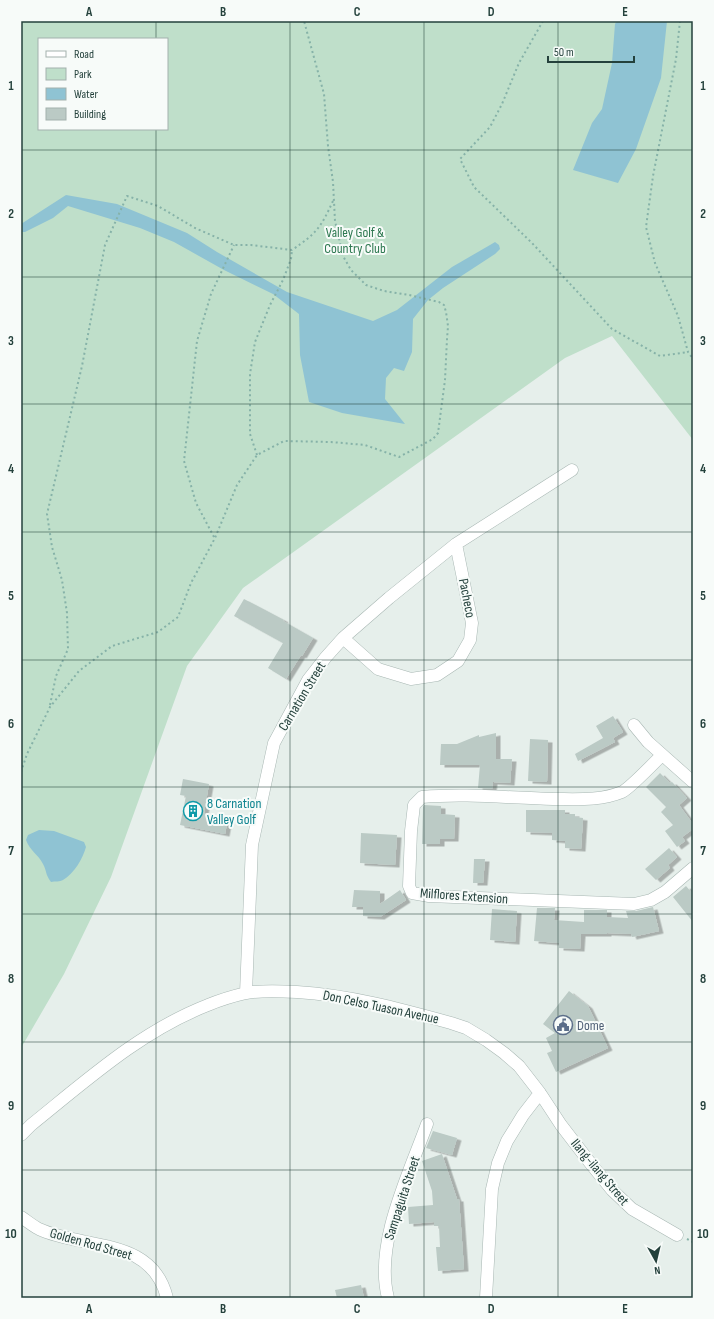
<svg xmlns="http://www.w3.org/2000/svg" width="714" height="1319" font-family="'Sofia Sans Condensed',sans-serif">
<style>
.green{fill:#bfdfca;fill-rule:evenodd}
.water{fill:#8fc3d3}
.building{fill:#bbcac5;filter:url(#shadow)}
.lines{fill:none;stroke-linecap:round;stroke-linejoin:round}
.minor-casing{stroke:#a8b7b3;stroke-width:13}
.path{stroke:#86b2a8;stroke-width:2;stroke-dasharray:2 3;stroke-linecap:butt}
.minor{stroke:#fff;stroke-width:12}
.grid{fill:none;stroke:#24413c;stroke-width:1;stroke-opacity:0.55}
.labels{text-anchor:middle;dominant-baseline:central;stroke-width:4;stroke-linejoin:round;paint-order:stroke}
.park-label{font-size:14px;fill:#2e7951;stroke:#f7fbf9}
.street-label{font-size:14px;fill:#24413c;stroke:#f7fbf9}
.culture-label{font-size:14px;fill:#0d838f;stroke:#f7fbf9;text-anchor:start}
.service-label{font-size:14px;fill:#4e5e75;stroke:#f7fbf9;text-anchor:start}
.neatline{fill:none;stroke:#24413c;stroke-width:1.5}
.grid-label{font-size:13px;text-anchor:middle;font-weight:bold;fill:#24413c}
</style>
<defs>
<filter id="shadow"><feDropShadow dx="4.5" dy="2.5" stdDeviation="0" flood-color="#0004"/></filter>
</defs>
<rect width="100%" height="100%" fill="#e6efeb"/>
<path class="green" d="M21 21H693V440L612 336 565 358 243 588 187 666 111 877 64 974 21 1048ZM39 39H167V129H39Z"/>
<path class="water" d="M617 21H667L661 78 636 149 618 183 573 170 592 123 602 109 612 63 615 24Z
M66 195 117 204 187 233 217 252 287 292 373 321 397 310 452 267 490 245 495 242 499 245 500 249 495 254 443 288 428 300 413 319 412 352 404 371 394 368 386 378 385 399 405 424 342 413 309 402 300 355 299 314 273 294 224 270 174 242 140 228 68 206 53 218 25 232H21V224Z
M39 830 54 831 84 842 86 847C83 858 74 874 63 880 60 882 55 881 51 882 45 874 47 871 43 864 38 854 30 851 26 840L28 835Z"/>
<path class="building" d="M244 599 284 620 283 621 313 638 302 656 301 655 286 679 268 668 283 643 234 616Z
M613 716 623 732 613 738 615 742 578 761 575 754 603 738 596 726Z
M496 733V759H512L510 783 493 782 492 789 478 788 480 765H440L441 744H457L479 735V737Z
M530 739 548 740 547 782 528 781Z
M660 773 670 783 672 782 687 798 679 805 693 824V829L682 837 685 841 677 847 665 831 673 825 661 812 666 807 646 787Z
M183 779 209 784 204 813 228 818 225 834 180 825 186 796 180 795Z
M424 805 441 806V814L455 815 454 839H440V844H422L423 807Z
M526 810H565V814H575V817L583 818 581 849 565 848V841L552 840V833L526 832Z
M361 833 397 835 395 865 360 863Z
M669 848 677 857 668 865 670 868 656 880 645 869Z
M474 859H485L483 883H473Z
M686 886 693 894V922L673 897Z
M354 890 380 891V904L400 890 406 900 380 917 363 916V907H352Z
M653 907 659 931 632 937 631 934 607 933V934H581L580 949 559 948V943L534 941 537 908H555L554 920 584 922V910H607V917L628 918 626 911H636Z
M492 909 517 911 515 942 490 940Z
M569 991 588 1006 608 1048 556 1072 547 1053 552 1051 546 1038 555 1033 543 1024Z
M433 1131 457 1138 452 1155 426 1148Z
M442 1154 457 1199H459L464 1269 438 1271 436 1247H440L439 1226H434V1222L409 1224 408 1207 433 1205 432 1191 422 1161Z
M361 1285 364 1298H337L335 1290Z"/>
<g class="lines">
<g class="minor-casing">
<path id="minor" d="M343 638 378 669 411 679 437 675 458 661 470 640 472 623 456 544
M634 725 648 742 693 782
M662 755C654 763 630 788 622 792 600 801 576 799 553 799 509 798 466 793 422 797L414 805 411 831 409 886 412 893 429 896 634 904 651 900 665 892 693 868
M246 993 252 845 274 743 308 680 326 657 343 638 389 598 456 544 572 470
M21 1135 31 1125C87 1080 141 1031 208 1005 220 1000 233 996 246 993 262 990 280 991 297 992 349 995 400 1009 451 1023L466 1028 486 1040 504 1053 519 1066 540 1093 561 1125 591 1164 612 1190 632 1209 677 1235
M21 1217C27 1221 33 1226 39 1229 84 1250 152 1236 167 1298
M388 1298C374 1244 409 1174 427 1124
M486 1298 492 1189 498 1163 507 1141 523 1115 540 1093"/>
</g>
<path class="path" d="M543 21 519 63 502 104 490 127 460 159 474 187 532 243 612 329 660 356 688 352
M680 21 676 59 653 176 646 227 655 263 678 316 688 352 693 359
M257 455 250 434V374L255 342 270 305 283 280 291 259 292 250
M214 537 196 503 184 461 197 341 211 294 234 245
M50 705 56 676 68 649 67 613 62 580 52 547 47 514 82 366 105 245 127 196 158 206 195 228 234 245H251L292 250C317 233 321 227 333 201
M21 772 27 754 50 707 79 671 112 646 158 632 178 617 191 583 215 538 237 485 257 455 284 441 331 442 365 445 399 457 433 439 438 433 445 380 447 339 448 326 446 312 444 305 439 302 409 295 384 291 366 285 351 270 343 256 335 221 333 182 328 146 324 94 304 21
M687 1239 693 1242"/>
<use href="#minor" class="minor"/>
</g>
<path class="grid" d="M156 21V39M290 21V1298M424 21V1298M558 21V1298M156 129V1298M21 150H693M21 277H693M21 404H693M21 532H693M21 660H693M21 787H693M21 914H693M21 1042H693M21 1170H693"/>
<defs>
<g id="building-ring" transform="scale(1)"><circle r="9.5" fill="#f7fbf9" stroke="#0f9aa8" stroke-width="1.5"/><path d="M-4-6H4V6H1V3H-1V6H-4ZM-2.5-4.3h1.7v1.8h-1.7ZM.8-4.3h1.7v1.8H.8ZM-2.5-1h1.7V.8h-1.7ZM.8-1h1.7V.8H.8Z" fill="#0f9aa8"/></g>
<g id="civic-ring" transform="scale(1)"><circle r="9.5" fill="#f7fbf9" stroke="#5c6f8a" stroke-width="1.5"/><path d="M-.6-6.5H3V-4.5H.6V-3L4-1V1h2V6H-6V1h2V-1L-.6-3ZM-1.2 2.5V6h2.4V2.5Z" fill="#5c6f8a"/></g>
</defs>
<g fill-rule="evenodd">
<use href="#building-ring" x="193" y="811"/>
<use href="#civic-ring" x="563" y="1025"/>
</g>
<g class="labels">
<g class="park-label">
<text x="355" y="232">Valley Golf &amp;<tspan x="355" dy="16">Country Club</tspan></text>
</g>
<g class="street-label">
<text transform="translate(467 598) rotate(79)">Pacheco</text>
<text transform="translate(302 696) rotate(-59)">Carnation Street</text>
<text transform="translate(464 896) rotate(4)">Milflores Extension</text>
<text transform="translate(381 1007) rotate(12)">Don Celso Tuason Avenue</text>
<text transform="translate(600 1172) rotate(50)">Ilang-ilang Street</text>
<text transform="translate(402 1198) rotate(-72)">Sampaguita Street</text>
<text transform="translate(91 1244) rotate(16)">Golden Rod Street</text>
</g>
<g class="culture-label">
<text x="207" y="803">8 Carnation<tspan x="207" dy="16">Valley Golf</tspan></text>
</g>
<g class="service-label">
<text x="577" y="1025">Dome</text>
</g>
</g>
<rect width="714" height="1319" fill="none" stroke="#f7fbf9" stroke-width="44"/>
<rect x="38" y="38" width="130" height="92" fill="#f7fbf9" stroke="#a3b1ad"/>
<rect x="46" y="51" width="20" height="6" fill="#ffffff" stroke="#a3b1ad"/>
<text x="74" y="58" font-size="12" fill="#24413c">Road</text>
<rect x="46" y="68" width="20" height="12" fill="#bfdfca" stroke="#a3b1ad"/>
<text x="74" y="78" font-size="12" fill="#24413c">Park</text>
<rect x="46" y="88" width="20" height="12" fill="#8fc3d3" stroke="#a3b1ad"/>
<text x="74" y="98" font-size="12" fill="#24413c">Water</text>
<rect x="46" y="108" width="20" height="12" fill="#bbcac5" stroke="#a3b1ad"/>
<text x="74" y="118" font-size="12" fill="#24413c">Building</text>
<g transform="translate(656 1261) rotate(172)" stroke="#f7fbf9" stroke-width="3" paint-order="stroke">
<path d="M0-3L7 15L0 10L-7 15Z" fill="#24413c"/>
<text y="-6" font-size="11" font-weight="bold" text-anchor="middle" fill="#24413c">N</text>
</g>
<path d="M548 56v6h86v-6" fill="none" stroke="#24413c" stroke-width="2"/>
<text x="554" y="56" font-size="12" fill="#24413c" stroke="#f7fbf9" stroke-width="3" paint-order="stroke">50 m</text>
<rect x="22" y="22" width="670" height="1275" class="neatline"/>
<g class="grid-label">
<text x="89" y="16">A</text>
<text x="223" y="16">B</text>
<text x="357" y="16">C</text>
<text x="491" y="16">D</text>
<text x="625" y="16">E</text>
<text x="11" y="90">1</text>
<text x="703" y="90">1</text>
<text x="11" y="218">2</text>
<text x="703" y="218">2</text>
<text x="11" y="345">3</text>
<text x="703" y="345">3</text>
<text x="11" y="473">4</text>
<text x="703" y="473">4</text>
<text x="11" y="600">5</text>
<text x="703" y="600">5</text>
<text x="11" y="728">6</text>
<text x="703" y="728">6</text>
<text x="11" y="855">7</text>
<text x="703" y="855">7</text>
<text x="11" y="983">8</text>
<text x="703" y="983">8</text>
<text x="11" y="1110">9</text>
<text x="703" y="1110">9</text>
<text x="11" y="1238">10</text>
<text x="703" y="1238">10</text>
<text x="89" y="1313">A</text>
<text x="223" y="1313">B</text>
<text x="357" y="1313">C</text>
<text x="491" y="1313">D</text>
<text x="625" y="1313">E</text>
</g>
</svg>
